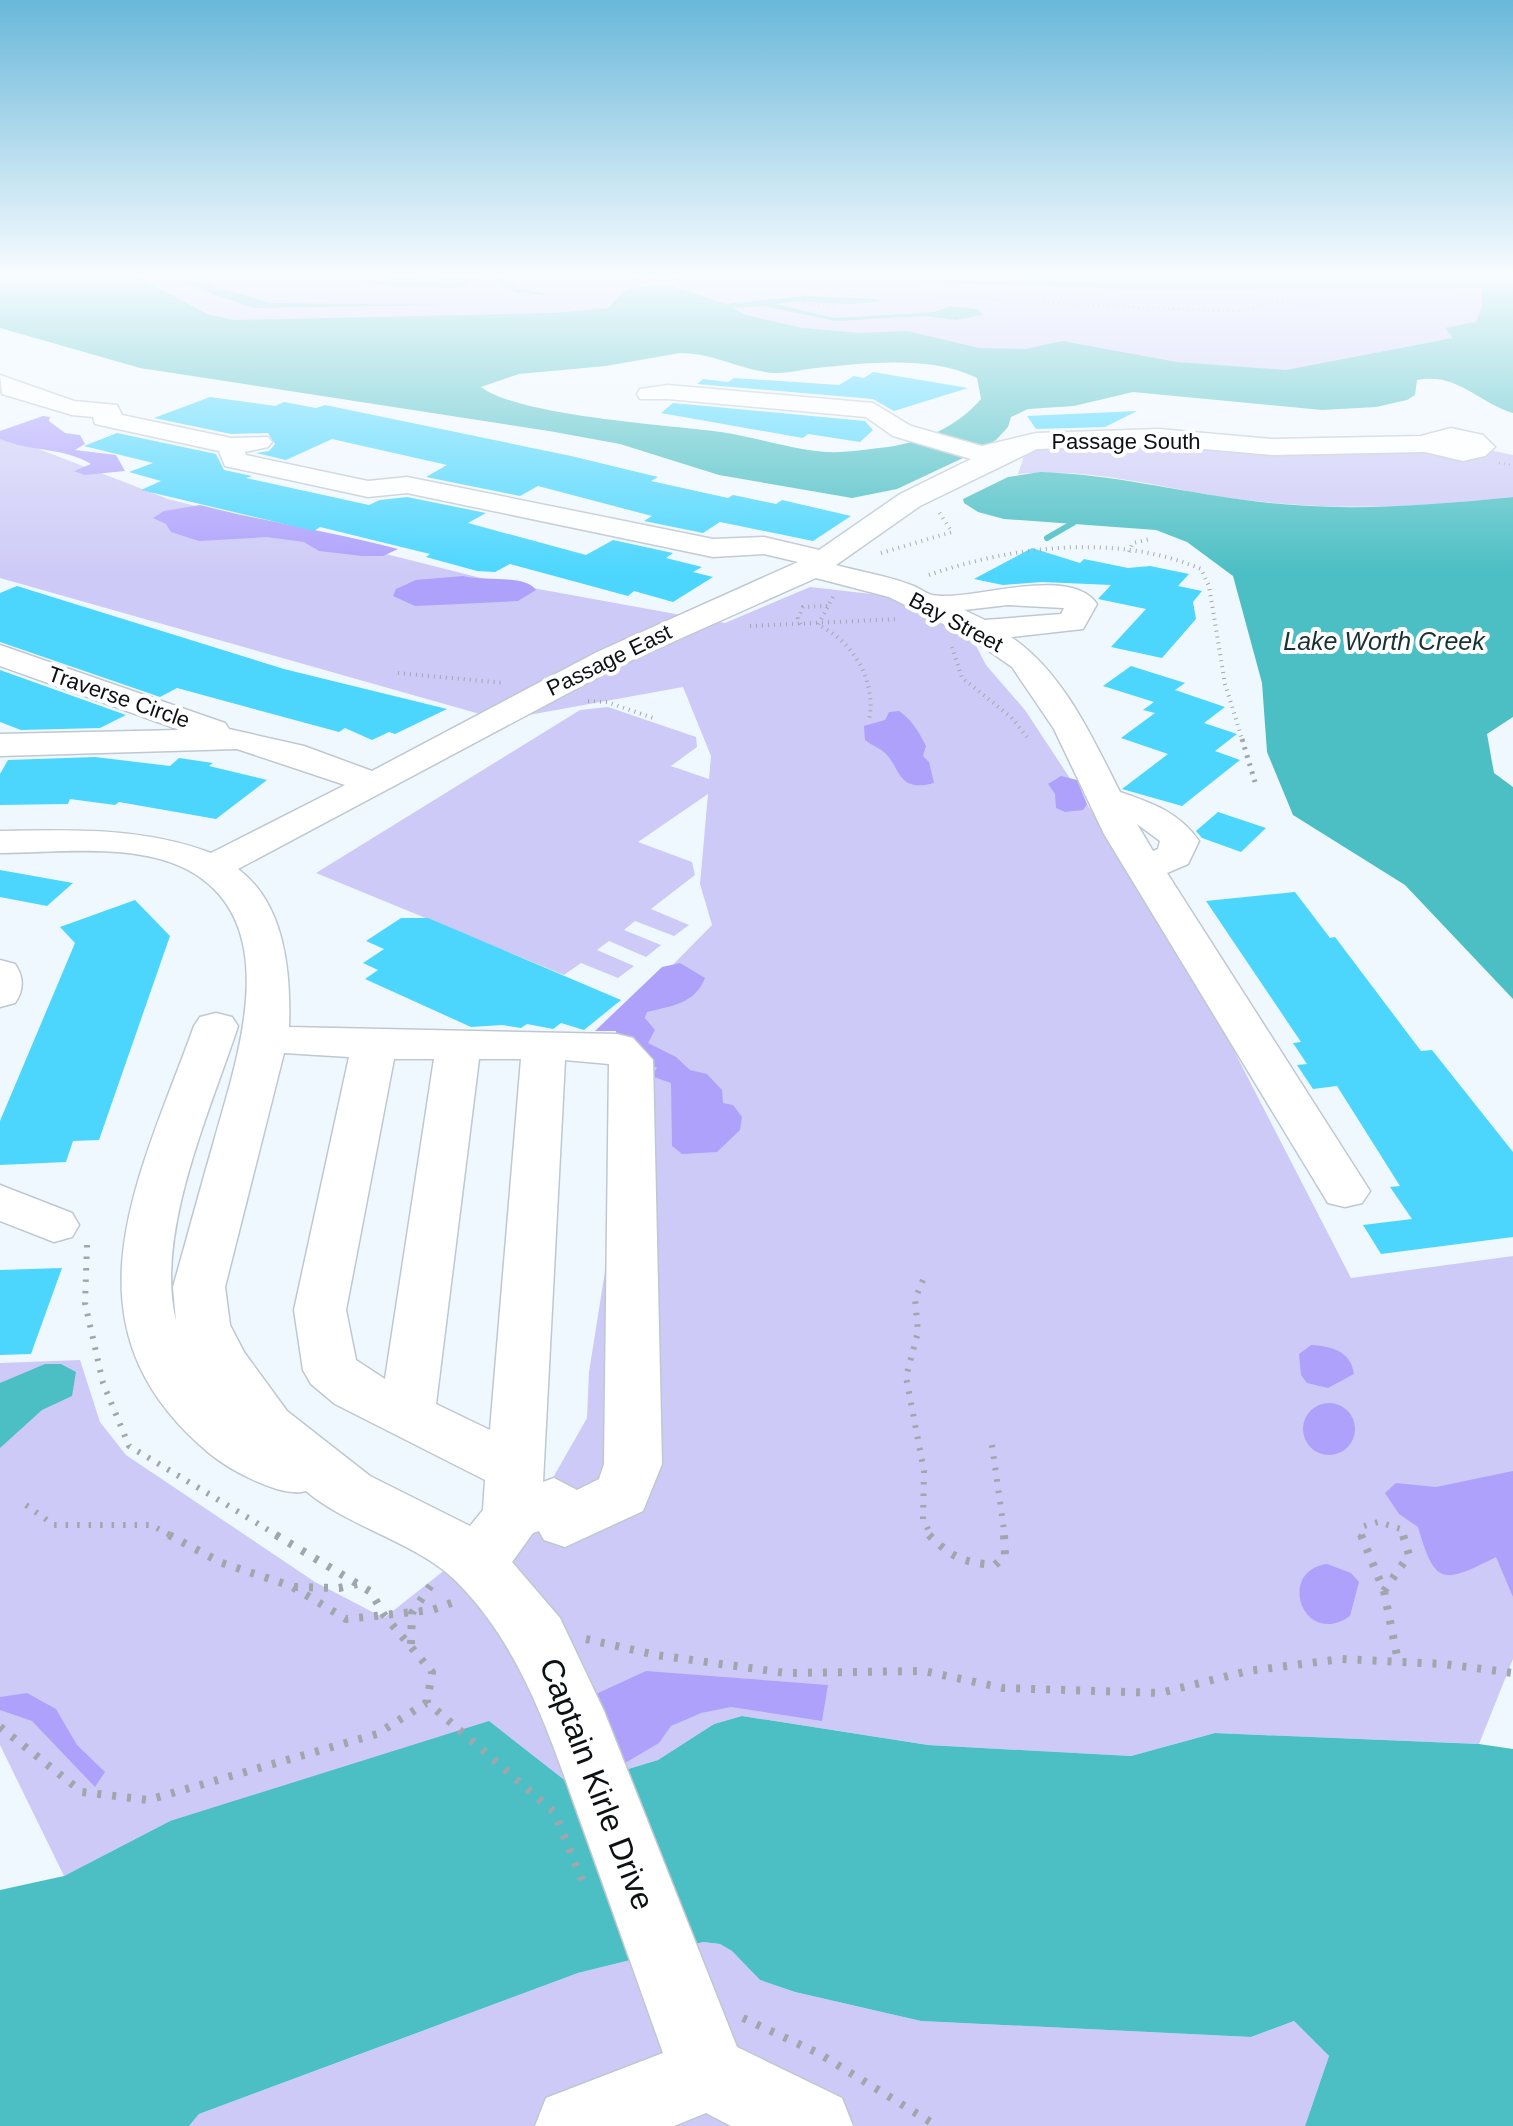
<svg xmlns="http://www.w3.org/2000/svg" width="1513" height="2126" font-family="Arial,sans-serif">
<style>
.green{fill:#cecaf7}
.forest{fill:#aea1fc}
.water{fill:#4bbfc4;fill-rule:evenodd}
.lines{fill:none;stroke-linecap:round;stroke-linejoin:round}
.stream{stroke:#4bbfc4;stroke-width:6}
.building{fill:#4cd6fe}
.minor-casing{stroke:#bfc8d1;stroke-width:3}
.path-far4{stroke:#a0a7ac;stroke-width:2.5;stroke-dasharray:1 4;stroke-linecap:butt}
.path-far3{stroke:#a0a7ac;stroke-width:4;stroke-dasharray:1 5;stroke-linecap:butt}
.path-far2{stroke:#a0a7ac;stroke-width:5;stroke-dasharray:2.5 6;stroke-linecap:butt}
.path-far1{stroke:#a0a7ac;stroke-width:6;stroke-dasharray:2.5 9;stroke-linecap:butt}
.path{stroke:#a0a7ac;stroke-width:8;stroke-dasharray:4 11;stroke-linecap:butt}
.minor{fill:#fff;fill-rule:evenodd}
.labels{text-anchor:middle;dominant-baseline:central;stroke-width:8;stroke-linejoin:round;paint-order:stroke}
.far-street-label{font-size:22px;fill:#0e1114;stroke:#fff}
.far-water-label{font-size:25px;font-style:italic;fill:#183233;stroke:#fff}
.near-street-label{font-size:32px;fill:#0e1114;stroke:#fff}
</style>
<rect width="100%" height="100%" fill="#f0f8ff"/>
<path class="green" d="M0 276 1448 281 1498 292 1492 310 1447 346 1273 375 962 349 722 320 245 380Z
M0 434 168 499 489 580 725 623 810 587 898 597 970 634 986 665 1025 710 1104 830 1213 1010 1351 1278 1513 1256V1659L1479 1744 1215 1733 1131 1756 928 1745 742 1716 714 1724 658 1760 572 1786 170 1821 64 1876 0 1745V1363L80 1360 100 1422 126 1455 315 1582 384 1618 546 1490 587 1418 589 1372 650 988 712 925 700 884 708 794 638 842 692 862 695 875 651 909 689 925 674 936 635 921 624 930 661 945 646 957 609 941 597 950 634 966 618 978 581 963 564 975 316 873 580 710 608 707 696 737 697 747 671 766 709 779 711 756 683 687 501 720 0 578Z
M1047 442 1481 448 1513 455V497C1423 507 1336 511 1245 500 1169 491 1095 466 1018 474L1025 453Z
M703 1942 720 1944 732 1951 760 1980 795 1992 921 2021 1251 2037 1294 2021 1329 2056 1305 2126H189L199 2114 578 1973Z"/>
<path class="forest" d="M43 416 50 417 49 421 65 433 80 435 85 444 75 450 116 455 125 471 85 475 74 471 91 464C63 447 31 452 0 439V431Z
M200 505C266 522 333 532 398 549L383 556H362L319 551 304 542 267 537 199 541 171 532 166 524 153 518 164 511Z
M463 576C485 582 525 574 536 590L518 601 439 605 415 606 393 596 396 589 416 580Z
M899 711C912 720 919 732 926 746L923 756 929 762 934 783C897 793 901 768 885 753 880 748 871 745 865 740L864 726 885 720 889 712Z
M1061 776 1077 780 1087 804 1083 810 1065 812 1056 808 1055 794 1048 784Z
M680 963 705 978C695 1004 671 1006 647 1012L645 1018 655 1030 648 1043 676 1057 690 1070 707 1074 722 1090 723 1103 733 1105 742 1117 740 1130 717 1152 682 1154 672 1146 671 1083 651 1076 657 1068 617 1043 616 1031H595L662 967Z
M1311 1345C1331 1346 1351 1351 1354 1374L1328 1388 1307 1383 1301 1375 1299 1354Z
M1303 1429a26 26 0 1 1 52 0a26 26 0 1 1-52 0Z
M1513 1471V1597L1496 1557C1443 1584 1435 1586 1418 1527L1399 1514 1385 1493 1396 1483 1436 1487Z
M1327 1564 1351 1573 1359 1582 1350 1616C1303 1649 1276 1571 1327 1564Z
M646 1671 828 1685 822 1721 731 1707 701 1713 671 1726 659 1743 620 1766 592 1701 596 1694Z
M27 1693 56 1709 77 1745 105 1772 95 1787 32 1721 0 1710V1697Z"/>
<path class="water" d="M0 276H136L207 314 234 320 555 313 608 308 628 288 669 285 725 304 805 296 876 299 882 300C846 310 811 297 775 304L835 318 934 312 950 306 978 309 983 315 956 320 925 316 836 321 764 306 733 308 746 315 803 328 860 333 907 331 979 348 1026 349 1062 341 1177 362 1286 370 1453 338 1445 328 1476 322 1482 307 1481 288 1133 289 743 276H1513V413C1479 403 1457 372 1417 380L1415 395 1407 400 1376 407 1322 410 1133 392 1074 406 1028 409 1011 417 1008 427 996 440 963 458 897 489 852 498 719 475 620 444 549 431 140 368 0 328ZM680 353C715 353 747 373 778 373 790 373 804 369 816 368 866 363 931 355 977 378L981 399C958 426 923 442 888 447 868 449 847 453 826 452 792 450 756 437 721 432 668 425 519 416 481 387L519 374 606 366Z
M184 276H202L220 288 271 303 445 305 253 308 185 284Z
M325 276H383L432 282 448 277 514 280 518 288 553 295 516 293 492 279H479L459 288 397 287Z
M1040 472C1110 474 1176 491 1245 500 1335 513 1423 506 1513 497V717L1487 734 1494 773 1513 787V999L1405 885 1293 815 1267 752 1262 683 1233 576 1187 542 1156 530 1004 519 978 512 964 503 963 499 1008 477Z
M45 1364H61L76 1372 72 1396 42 1410 0 1448V1383Z
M742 1716 928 1745 1131 1756 1215 1733 1479 1744 1513 1749V2126H1305L1329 2056 1294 2021 1251 2037 921 2021 795 1992 760 1980 732 1951 720 1944 703 1942 578 1973 199 2114 189 2126H0V1890L64 1876 170 1821 489 1721 572 1786 658 1760 714 1724Z"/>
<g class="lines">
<path class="stream" d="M1047 538 1073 523"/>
</g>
<path class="building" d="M873 372 968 388 894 411 873 399 697 384 703 379 728 382 734 378 839 385 854 376 864 378Z
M210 397 275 406 284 402 316 408 325 405 571 456 658 477 651 481 728 498 733 495 776 504 782 500 851 516 813 541 720 522 703 533 644 521 652 516 538 486 520 496 426 477 447 465 332 439 286 460 256 453 269 451 275 444 268 433 231 434 154 418Z
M673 403 865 421 873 430 860 442 808 434 803 438 661 413Z
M1137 411 1105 427 1036 429 1027 416Z
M117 433 216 454 224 470 252 476 246 478 369 505 380 500 407 497 486 513 468 523 586 555 613 540 673 553 666 558 702 567 693 572 713 577 673 602 634 591 628 596 510 564 495 572 477 571 426 557 430 554 320 527 314 531 141 490 161 481 129 472 153 463 84 446Z
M1032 548 1080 563 1084 559 1128 568 1150 566 1189 574 1178 586 1202 591 1193 602 1196 619 1162 658 1111 647 1146 609 1098 599 1111 585 1042 582 1003 585 974 579Z
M17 586 284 669 447 709 395 734 389 732 372 740 345 728 339 732 177 688 160 697 0 642V593Z
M1131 666 1185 683 1175 690 1225 707 1204 723 1237 734 1215 751 1240 760 1182 806 1122 789 1168 754 1121 738 1155 713 1143 710 1154 702 1103 686Z
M0 670 126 715 100 728 21 730 0 722Z
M95 757 170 766 179 758 213 763 209 766 267 780 216 819 119 802 115 805 70 799 68 804 0 805V774L8 760Z
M1218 812 1266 828 1241 852 1202 838 1196 831Z
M0 870 73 883 47 906 0 897Z
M1295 892 1330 938 1335 937 1421 1051 1432 1050 1513 1152V1237L1381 1254 1363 1225 1412 1219 1390 1187 1400 1186 1337 1086 1313 1089 1297 1065 1307 1064 1293 1043 1301 1042 1206 901Z
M135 900 170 936 99 1140 73 1141 66 1162 0 1165V1121L75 943 60 927Z
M401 918H428L621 1000 584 1030 561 1023 553 1029 527 1024 521 1028 502 1025 471 1027 365 979 378 970 363 963 384 949 366 941Z
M62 1268 31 1354 0 1355V1270Z"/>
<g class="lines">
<g class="minor-casing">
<path id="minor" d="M0 375 74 401 117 405 122 415 231 438 268 437 272 442 268 447 245 452 246 455 368 481 407 477 713 539 764 537 819 550 900 494 971 459 893 436 866 417 668 399H640L637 394 640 389 668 385 873 403 911 426 982 446 1036 433 1159 429 1273 439 1421 436 1451 428 1483 435 1495 447 1485 456 1463 461 1425 452 1273 455 1159 445 1037 449 920 506 836 565C861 572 888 576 911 585 918 587 925 593 932 595 969 603 1069 563 1097 604L1083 629 1011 637C1063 672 1092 737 1120 792 1152 803 1179 812 1199 841L1188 864 1167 873 1370 1191 1362 1203 1345 1207 1328 1203 1104 834 1054 729 1012 667 969 637 889 597 816 578 619 666 238 869C285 904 291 972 289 1027L617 1034 633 1038 653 1060 662 1464 643 1511 565 1547 544 1540 539 1531 533 1533 512 1562 560 1618 604 1711 737 2047 842 2098 853 2126H731L706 2113 674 2126H535L546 2098 663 2053C637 1981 612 1909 586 1837 553 1747 526 1651 456 1581 416 1542 350 1528 306 1491 282 1499 228 1469 209 1453 56 1325 139 1179 194 1026L200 1017 216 1013 232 1017 238 1026C211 1109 154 1234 176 1321L173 1287C187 1238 200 1189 214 1141 236 1061 284 930 195 874 142 841 59 853 0 853V831C72 830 142 827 211 853L345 785 237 749 0 756V734L180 730 0 666V645L225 723 229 729 304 746 372 771 597 652 798 562 764 554 713 557 407 493 368 497 234 468 225 466 219 451 95 424 93 417 72 415 2 394ZM1008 605 1064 608 1061 614 985 620 964 610ZM1137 824 1160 841 1158 849 1153 851ZM284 1053 349 1057 294 1310 303 1370 311 1384 335 1404 485 1480 483 1510 470 1526 370 1476 287 1411 244 1352 230 1325 225 1287ZM394 1059H434L385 1379 356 1360 346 1310ZM479 1059H521L490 1430 436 1404ZM565 1060 609 1064 604 1464 599 1479 577 1490 554 1478 543 1482Z
M0 960 15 964C24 977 24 990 15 1003L0 1007Z
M0 1185 72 1213 79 1225 72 1237 54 1242 0 1221Z"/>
</g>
<path class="path-far4" d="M594 276 1148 308 1238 311 1272 302 1314 305
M432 278 440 276
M821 287 829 297 821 303
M803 303 834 307
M1499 463 1513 465"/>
<path class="path-far3" d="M1129 552 1133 543 1150 539
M881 553 952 532 939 512
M929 575C1012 546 1118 533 1201 569L1209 586 1225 684 1243 742
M833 597 818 625C853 641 877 681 869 720
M801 624 798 618 803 607 829 606
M750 626 898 619
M952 647 962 678 1011 717 1027 737
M398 673 504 683
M588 701 607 702 656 719"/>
<path class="path-far2" d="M1242 739 1255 782"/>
<path class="path-far1" d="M87 1245 85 1303 103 1383 129 1446 280 1537
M923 1280 915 1299 918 1332 906 1377 924 1471 923 1519 932 1537
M992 1445 1005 1537
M26 1505 54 1525H151L174 1537
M1361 1537 1364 1526 1378 1522 1401 1529 1403 1537"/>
<path class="path" d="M169 1535 222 1563 291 1586 346 1619 432 1610 457 1601
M276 1535 371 1592 384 1615 432 1672 427 1702 554 1812 582 1880
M929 1535C951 1557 964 1563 995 1565L1005 1556 1004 1535
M1361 1535 1384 1591
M294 1587 339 1588 357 1584
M1384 1591 1398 1661
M1384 1591 1409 1555 1403 1535
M586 1639 656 1655 786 1673 924 1671 1003 1688 1160 1693 1248 1671 1341 1659 1444 1664 1513 1673
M411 1644 412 1613 433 1582
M0 1727 82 1792 148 1800 377 1734 426 1703
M743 2018 818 2053 937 2126"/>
<use href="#minor" class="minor"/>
</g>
<linearGradient id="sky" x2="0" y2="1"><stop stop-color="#69b8da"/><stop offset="0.48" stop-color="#f8fcff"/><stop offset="1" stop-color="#f8fcff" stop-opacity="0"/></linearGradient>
<rect width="1513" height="574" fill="url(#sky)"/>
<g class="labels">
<g class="far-street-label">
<text x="1126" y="441">Passage South</text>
<text transform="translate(956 622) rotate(28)">Bay Street</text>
<text transform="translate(609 660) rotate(-26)">Passage East</text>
<text transform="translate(119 697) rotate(19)">Traverse Circle</text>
</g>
<g class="far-water-label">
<text x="1384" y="641">Lake Worth Creek</text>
</g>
<g class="near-street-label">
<text transform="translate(597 1784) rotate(69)">Captain Kirle Drive</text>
</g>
</g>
</svg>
